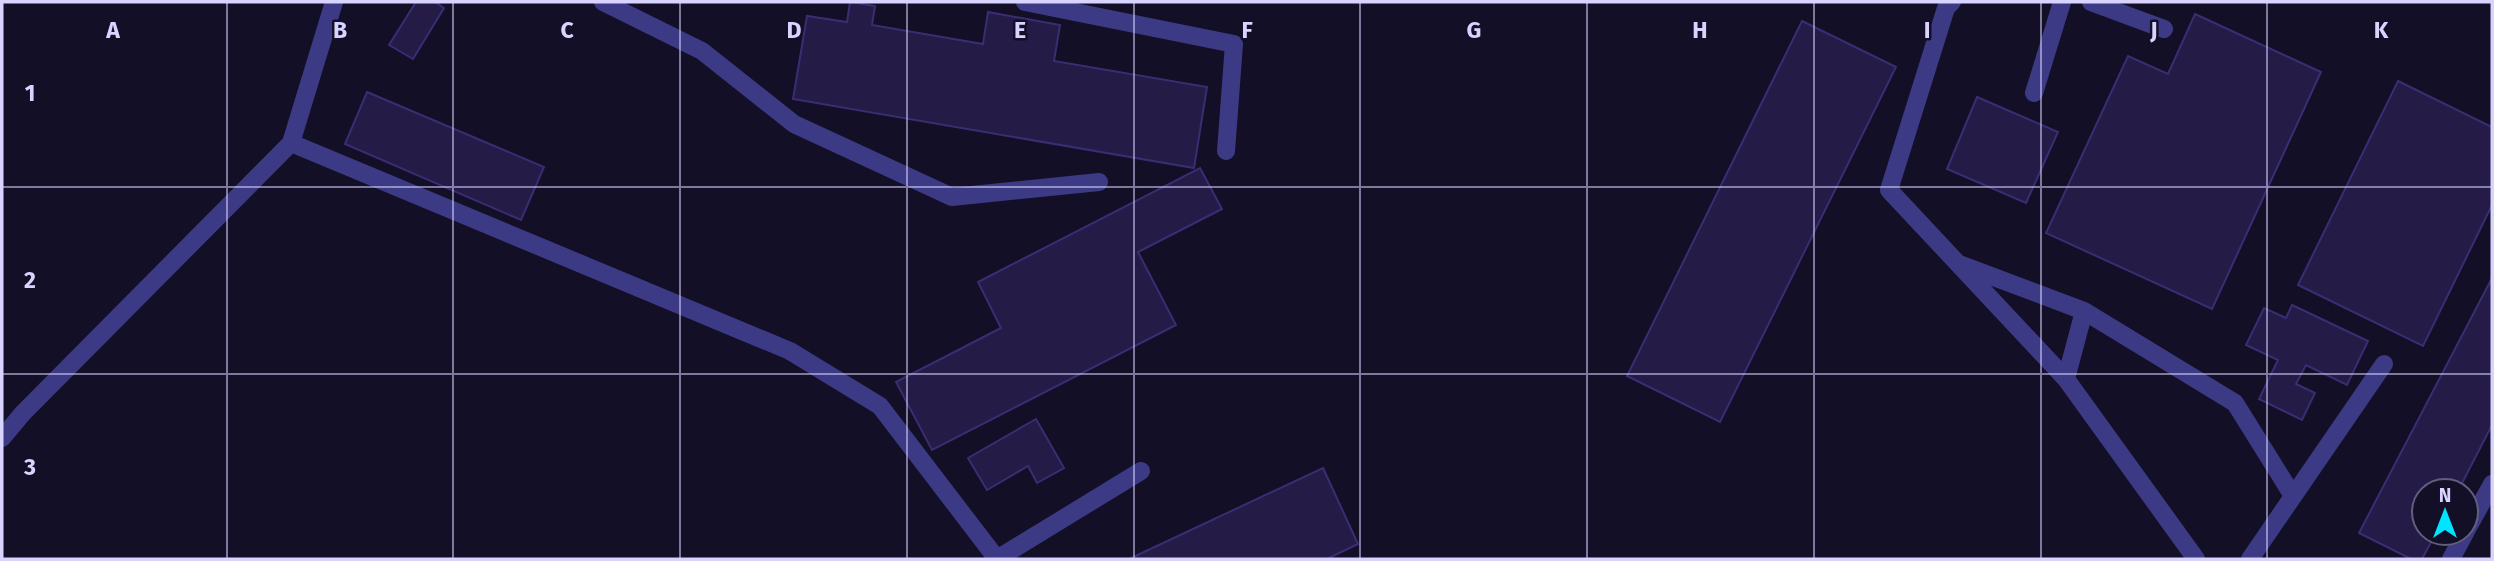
<svg xmlns="http://www.w3.org/2000/svg" width="2494" height="561" font-family="'Fira Sans',sans-serif">
<style>
.building{fill:#241b47;stroke:#3b2d73;stroke-width:2}
.lines{fill:none;stroke-linecap:round;stroke-linejoin:round}
.minor{stroke:#3d3a85;stroke-width:18}
.grid{fill:none;stroke:#d9d4ff;stroke-width:2;stroke-opacity:0.55}
.grid-label{font-size:23px;text-anchor:middle;font-weight:bold;fill:#d9d4ff;stroke:#130f26;stroke-width:5;stroke-linejoin:round;paint-order:stroke}
</style>
<rect width="100%" height="100%" fill="#130f26"/>
<path class="building" d="M416 2H435L444 8 413 59 389 45Z
M850 2 875 6 872 25 983 44 988 12 1060 25 1054 61 1207 87 1194 168 793 99 807 16 847 22Z
M2195 14 2321 72 2212 309 2046 233 2128 56 2168 74Z
M1802 21 1896 67 1720 422 1627 376Z
M2398 81 2492 127V205L2423 346 2298 285Z
M367 92 544 167 521 220 345 144Z
M1977 97 2058 132 2026 203 1947 169Z
M1200 168 1222 209 1138 252 1176 325 932 450 896 382 1001 328 978 282Z
M2492 278V425L2458 491H2424V533H2436L2422 559H2411L2359 533Z
M2292 305 2368 341 2347 385 2306 365 2296 384 2315 393 2302 420 2259 399 2278 360 2246 345 2264 308 2286 318Z
M1036 419 1064 468 1037 483 1028 466 987 490 968 458Z
M1323 468 1358 544 1327 559H1129Z"/>
<g class="lines">
<path class="minor" d="M603 2 702 51 794 124 952 197 1099 182
M1025 2 1234 44 1226 151
M1952 2 1946 8 1889 190 2066 379 2196 559
M2091 2 2164 29
M2034 93 2062 2
M291 143 790 351 880 406 997 559
M1959 264 2084 311 2235 403 2293 496
M2066 379 2084 311
M2 438 23 413 291 143 334 2
M2466 531 2492 484
M997 559 1141 471
M2250 559 2384 364
M2451 559 2465 533"/>
</g>
<path class="grid" d="M227 2V559M453 2V559M680 2V559M907 2V559M1134 2V559M1360 2V559M1587 2V559M1814 2V559M2041 2V559M2267 2V559M2 187H2492M2 374H2492"/>
<g class="grid-label">
<text x="113" y="38">A</text>
<text x="340" y="38">B</text>
<text x="567" y="38">C</text>
<text x="794" y="38">D</text>
<text x="1020" y="38">E</text>
<text x="1247" y="38">F</text>
<text x="1474" y="38">G</text>
<text x="1700" y="38">H</text>
<text x="1927" y="38">I</text>
<text x="2154" y="38">J</text>
<text x="2381" y="38">K</text>
<text x="30" y="101">1</text>
<text x="30" y="288">2</text>
<text x="30" y="475">3</text>
</g>
<rect width="2494" height="561" fill="none" stroke="#d9d4ff" stroke-width="7"/>
<g transform="translate(2445 512)"><circle r="33" fill="#130f26" stroke="#625e7d" stroke-width="2"/>
<path d="M0-5L12 26L0 18L-12 26Z" fill="#00e5ff"/>
<text y="-10" font-size="19" font-weight="bold" text-anchor="middle" fill="#d9d4ff">N</text>
</g>
</svg>
